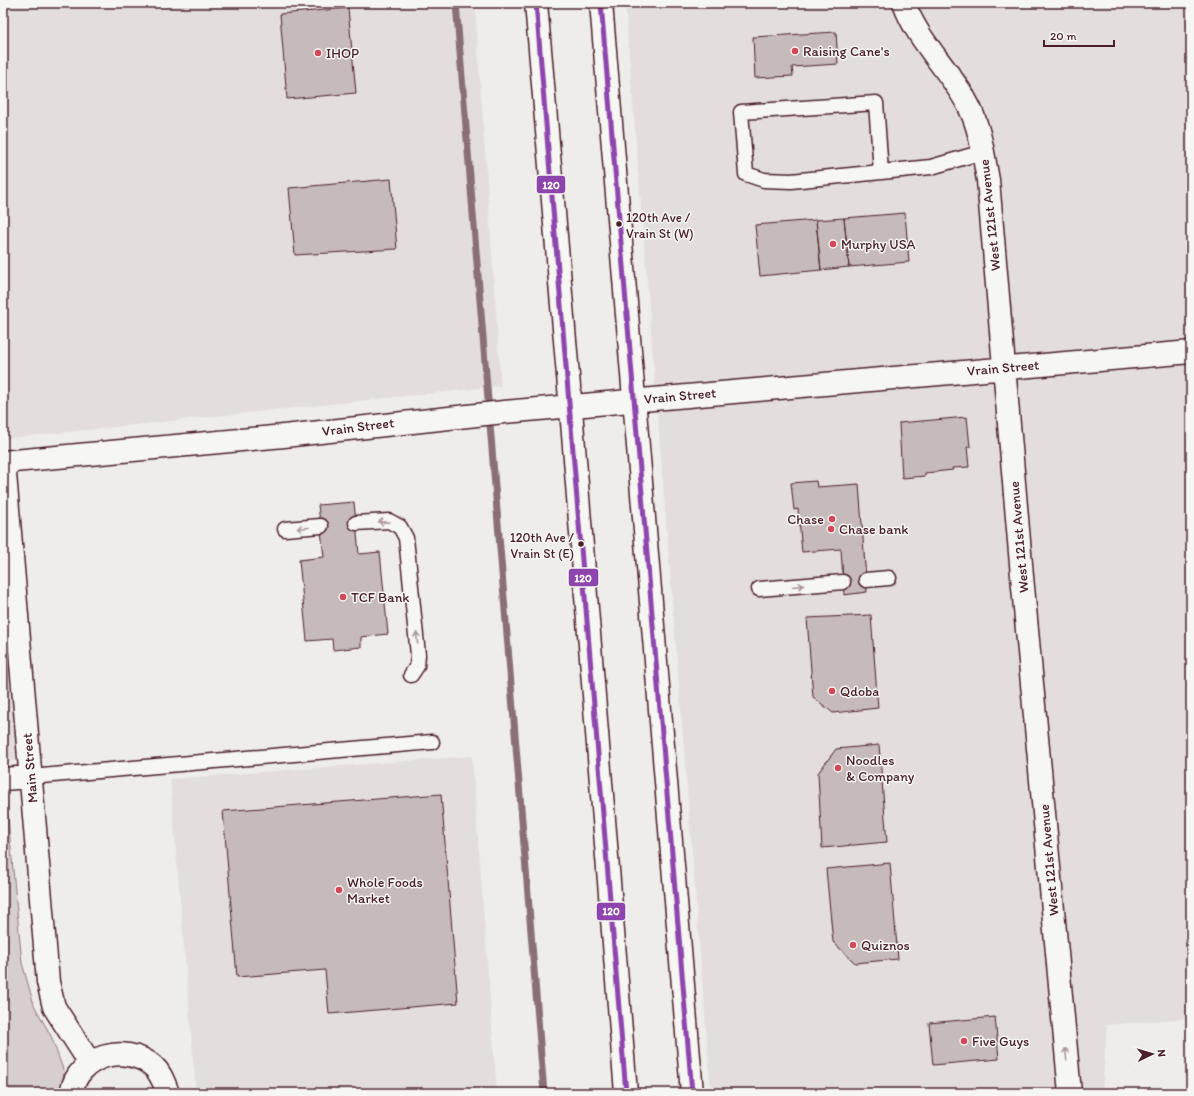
<svg xmlns="http://www.w3.org/2000/svg" width="1194" height="1096" font-family="Itim,sans-serif">
<style>
.built{fill:#e3dedc}
.green{fill:#d7cfce;stroke:#90777c}
.lines{fill:none;stroke-linecap:round;stroke-linejoin:round}
.stream{stroke:#8a6f74;stroke-width:7}
.building{fill:#c6babb;stroke:#4a1f2b}
.lane-casing{stroke:#4a1f2b;stroke-width:17}
.street-casing{stroke:#4a1f2b;stroke-width:25}
.primary-casing{stroke:#4a1f2b;stroke-width:25}
.lane{stroke:#f6f6f2;stroke-width:14}
.street{stroke:#f6f6f2;stroke-width:22}
.primary{stroke:#f6f6f2;stroke-width:22}
.bus-1-casing{stroke:#f6f6f2;stroke-width:8}
.bus-1{stroke:#8e44ad;stroke-width:5}
.oneway{stroke:#a99598}
.poi-dot{fill:#d1495b;stroke:#f6f6f2;stroke-width:1.5}
.bus-dot{fill:#4a1f2b;stroke:#f6f6f2;stroke-width:1.5}
.labels{text-anchor:middle;dominant-baseline:central;stroke-width:3;stroke-linejoin:round;paint-order:stroke}
.bus-label{font-size:13px;fill:#4a1f2b;stroke:#f6f6f2;text-anchor:start}
.poi-label{font-size:14px;fill:#4a1f2b;stroke:#f6f6f2;text-anchor:start}
.street-label{font-size:14px;fill:#4a1f2b;stroke:#f6f6f2}
.line-badge{stroke:#f6f6f2;stroke-width:1.5}
.badge-label{font-size:11px;text-anchor:middle;font-weight:bold;fill:#fff}
</style>
<rect width="100%" height="100%" fill="#efedea"/>
<filter id="ink" filterUnits="userSpaceOnUse"><feTurbulence type="fractalNoise" baseFrequency=".025" numOctaves="2"/><feDisplacementMap in="SourceGraphic" scale="8" xChannelSelector="R" yChannelSelector="G"/><feConvolveMatrix kernelMatrix="1 2 1 2 8 2 1 2 1" color-interpolation-filters="sRGB"/></filter>
<g filter="url(#ink)">
<path class="built" d="M3 3H475L501 386 3 439Z
M625 3H1191V1018L1107 1025 1102 1093H711Z
M3 602 17 761 3 762Z
M472 756 497 1093H196L170 779Z"/>
<path class="green" d="M6 797 22 963 34 1005 51 1036 64 1072 61 1093H3V798Z"/>
<g class="lines">
<path class="stream" d="M456 3 544 1093"/>
</g>
<path class="building" d="M348 8 356 93 287 99 280 14Z
M836 32 838 64 792 67 793 76 755 78 753 37Z
M391 179 397 249 295 255 289 188Z
M905 213 909 262 849 267 844 218Z
M844 218 849 267 821 270 816 220Z
M816 220 821 270 760 276 755 225Z
M967 417 970 447H967L969 467 952 468 953 470 925 473V476L902 478 899 423Z
M816 481 817 487 859 484 867 592 844 595 841 549 802 552 798 509 794 510 791 483Z
M354 502 359 554 380 552 388 634 361 637V647L333 650 332 639 307 641 299 560 324 557 318 505Z
M871 615 878 708 833 713 813 697 807 618Z
M879 745 887 842 822 848 818 773 836 749Z
M441 794 458 1003 329 1014 325 970 237 977 223 811Z
M890 863 898 959 855 963 833 942 826 869Z
M995 1017 999 1059 933 1065 929 1023Z"/>
<g class="lines">
<g class="lane-casing">
<path id="lane" d="M881 172 876 103 741 112 746 174 764 180 791 181 931 167 983 152
M356 523 389 521 400 527 406 538 418 655 417 666 411 675
M285 529 321 526
M866 580 889 578
M759 589 843 582
M30 777 432 742"/>
</g>
<g class="street-casing">
<path id="street" d="M904 3C917 40 947 67 966 101 980 125 983 153 988 180L1022 576 1070 1093
M3 462 284 436 504 412 1191 352
M4 462 48 982 54 1007 90 1063
M3 779 30 777
M71 1093C78 1055 125 1043 153 1066 161 1073 164 1083 168 1093"/>
</g>
<g class="primary-casing">
<path id="primary" d="M536 3 572 422 626 1093
M601 3 692 1093"/>
</g>
<use href="#lane" class="lane"/>
<use href="#street" class="street"/>
<use href="#primary" class="primary"/>
<g class="bus-1-casing">
<path id="bus-1" d="M536 3 626 1093
M601 3 692 1093"/>
</g>
<use href="#bus-1" class="bus-1"/>
</g>
<defs><path id="oneway-shaft" d="M-6 0H5M1.5-3L5.5 0L1.5 3" fill="none" stroke-width="1.6" stroke-linecap="round" stroke-linejoin="round"/></defs>
<g class="oneway">
<use href="#oneway-shaft" transform="translate(384 522) rotate(-178)"/>
<use href="#oneway-shaft" transform="translate(303 528) rotate(175)"/>
<use href="#oneway-shaft" transform="translate(798 586) rotate(-5)"/>
<use href="#oneway-shaft" transform="translate(417 638) rotate(-96)"/>
<use href="#oneway-shaft" transform="translate(1066 1054) rotate(-96)"/>
</g>
</g>
<g class="poi-dot">
<circle cx="795" cy="51" r="4"/>
<circle cx="318" cy="53" r="4"/>
<circle cx="833" cy="244" r="4"/>
<circle cx="832" cy="519" r="4"/>
<circle cx="831" cy="529" r="4"/>
<circle cx="343" cy="597" r="4"/>
<circle cx="832" cy="691" r="4"/>
<circle cx="838" cy="768" r="4"/>
<circle cx="339" cy="890" r="4"/>
<circle cx="853" cy="945" r="4"/>
<circle cx="964" cy="1041" r="4"/>
</g>
<g class="bus-dot">
<circle cx="619" cy="224" r="3.5"/>
<circle cx="581" cy="544" r="3.5"/>
</g>
<g class="labels">
<g class="bus-label">
<text x="626" y="217">120th Ave /<tspan x="626" dy="16">Vrain St (W)</tspan></text>
<text x="574" y="537" text-anchor="end">120th Ave /<tspan x="574" dy="16">Vrain St (E)</tspan></text>
</g>
<g class="poi-label">
<text x="803" y="51">Raising Cane's</text>
<text x="326" y="53">IHOP</text>
<text x="841" y="244">Murphy USA</text>
<text x="824" y="519" text-anchor="end">Chase</text>
<text x="839" y="529">Chase bank</text>
<text x="351" y="597">TCF Bank</text>
<text x="840" y="691">Qdoba</text>
<text x="846" y="760">Noodles<tspan x="846" dy="16">&amp; Company</tspan></text>
<text x="347" y="882">Whole Foods<tspan x="347" dy="16">Market</tspan></text>
<text x="861" y="945">Quiznos</text>
<text x="972" y="1041">Five Guys</text>
</g>
<g class="street-label">
<text transform="translate(990 215) rotate(-96)">West 121st Avenue</text>
<text transform="translate(1003 368) rotate(-5)">Vrain Street</text>
<text transform="translate(680 396) rotate(-5)">Vrain Street</text>
<text transform="translate(358 427) rotate(-7)">Vrain Street</text>
<text transform="translate(1019 537) rotate(-95)">West 121st Avenue</text>
<text transform="translate(30 768) rotate(-95)">Main Street</text>
<text transform="translate(1049 860) rotate(-95)">West 121st Avenue</text>
</g>
</g>
<g class="line-badge">
<rect x="536" y="175" width="30" height="19" rx="4" fill="#8e44ad"/>
<rect x="568" y="568" width="31" height="19" rx="4" fill="#8e44ad"/>
<rect x="596" y="902" width="30" height="19" rx="4" fill="#8e44ad"/>
</g>
<g class="badge-label">
<text x="551" y="189">120</text>
<text x="583" y="582">120</text>
<text x="611" y="915">120</text>
</g>
<rect width="1194" height="1096" fill="none" stroke="#f6f6f2" stroke-width="16"/>
<rect x="8" y="8" width="1178" height="1080" fill="none" stroke="#4a1f2b" stroke-width="1.5" filter="url(#ink)"/>
<g transform="translate(1152 1054) rotate(85)" stroke="#f6f6f2" stroke-width="3" paint-order="stroke">
<path d="M0-3L7 15L0 10L-7 15Z" fill="#4a1f2b"/>
<text y="-6" font-size="11" font-weight="bold" text-anchor="middle" fill="#4a1f2b">N</text>
</g>
<path d="M1044 40v6h70v-6" fill="none" stroke="#4a1f2b" stroke-width="2"/>
<text x="1050" y="40" font-size="12" fill="#4a1f2b" stroke="#f6f6f2" stroke-width="3" paint-order="stroke">20 m</text>
</svg>
